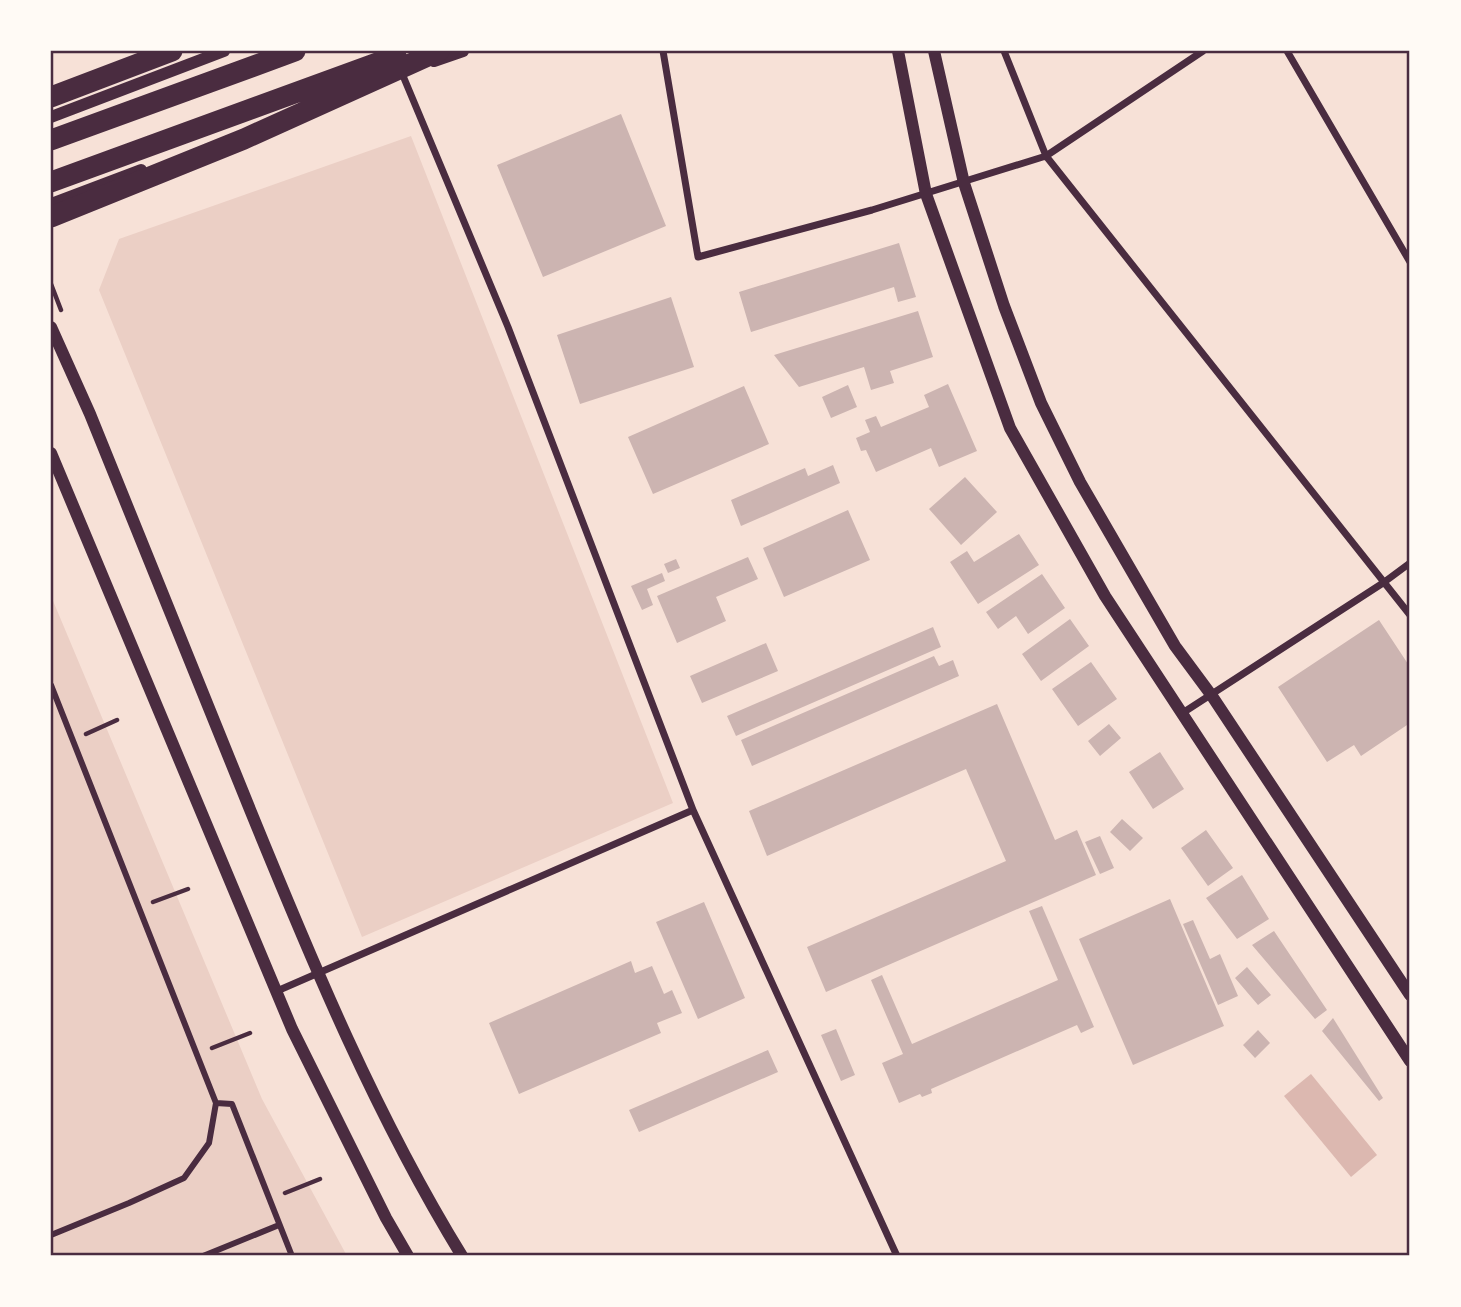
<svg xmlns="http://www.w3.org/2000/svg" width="1461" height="1307" font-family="'Nunito Sans',sans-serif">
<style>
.green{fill:#ebcfc5}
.water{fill:#dcb8b0}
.building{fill:#ccb4b1}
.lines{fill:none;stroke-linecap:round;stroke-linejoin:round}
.path{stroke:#4a2c40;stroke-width:4.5}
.pedestrian{stroke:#4a2c40;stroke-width:6}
.minor{stroke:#4a2c40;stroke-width:7}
.tertiary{stroke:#4a2c40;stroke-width:12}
.motorway{stroke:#4a2c40;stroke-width:21}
.neatline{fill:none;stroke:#4a2c40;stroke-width:2.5}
</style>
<rect width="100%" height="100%" fill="#f7e1d7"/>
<path class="green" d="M411 136 673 803 362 937 99 290 119 239Z
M51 596 262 1099 347 1256H51Z"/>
<path class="water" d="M1311 1074 1377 1155 1351 1177 1284 1096Z"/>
<path class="building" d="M621 114 666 226 543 277 497 165Z
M899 243 916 297 898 302 894 287 751 332 739 292Z
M671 297 694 367 580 404 557 335Z
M918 311 933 357 890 371 894 383 871 390 864 367 799 387 774 355Z
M948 384 977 451 939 467 931 448 876 472 866 450 861 451 856 438 870 432 865 420 876 416 881 427 929 407 924 395Z
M848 385 857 407 831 418 822 397Z
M744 386 769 444 653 494 628 437Z
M833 465 840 483 741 526 731 500 805 468 808 476Z
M965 477 997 512 961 545 929 509Z
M848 510 870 560 784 597 763 548Z
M1019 534 1039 565 978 604 950 562 967 551 974 562Z
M748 557 758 579 716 597 726 621 677 643 657 596Z
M676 559 680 568 668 573 664 564Z
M662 573 665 581 647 589 653 605 642 610 631 586Z
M1042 574 1065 608 1028 634 1016 616 998 629 986 612Z
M1070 619 1089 646 1041 681 1022 654Z
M1379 620 1410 667V723L1361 756 1354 745 1327 762 1278 687Z
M933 627 941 647 736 736 727 716Z
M766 643 778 671 702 703 690 676Z
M934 656 939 666 953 660 959 676 752 766 741 740Z
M1091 662 1117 699 1078 726 1052 689Z
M997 704 1055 840 1077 830 1096 875 826 992 807 947 1006 861 966 769 767 856 749 811Z
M1109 724 1121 738 1100 756 1088 741Z
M1160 752 1184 789 1153 809 1129 772Z
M1122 819 1143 838 1130 851 1110 832Z
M1206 830 1233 868 1208 886 1181 848Z
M1100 836 1114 868 1100 874 1085 842Z
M1242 875 1269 919 1237 939 1206 898Z
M1170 899 1224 1026 1133 1065 1079 939Z
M704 902 745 998 698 1019 656 922Z
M1042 906 1094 1027 1081 1033 1077 1025 931 1089 932 1093 922 1097 920 1094 899 1103 882 1063 903 1054 871 980 882 975 912 1044 1058 980 1029 911Z
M1193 920 1210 959 1220 954 1238 996 1218 1005 1183 924Z
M1274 931 1327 1010 1315 1019 1252 945Z
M631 961 635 973 652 966 664 994 672 990 682 1013 657 1023 661 1033 519 1094 489 1023Z
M1247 967 1271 995 1258 1005 1235 978Z
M1333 1018 1383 1098 1379 1101 1322 1031Z
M836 1029 855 1075 841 1081 821 1035Z
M1258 1030 1270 1043 1255 1058 1243 1045Z
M768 1050 778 1072 639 1132 629 1110Z"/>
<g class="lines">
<path class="path" d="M51 284 61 310
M86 734 117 720
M153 902 188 889
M212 1048 250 1033
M285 1193 320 1179"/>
<path class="pedestrian" d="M51 685 216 1103 209 1143 184 1178 129 1203 51 1235
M216 1103 232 1104 292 1256
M203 1256 279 1225"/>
<path class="minor" d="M663 51 698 257 872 210 1046 156 1203 51
M1004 51 1046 156 1410 615
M1287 51 1410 262
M401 71 508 327 693 810 897 1256
M1181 714 1383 583 1410 563
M277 991 693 810"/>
<path class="tertiary" d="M898 51 926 194 1010 428 1105 596 1410 1061
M934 51 964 183 1004 306 1041 403 1080 482 1175 646 1212 696 1410 995
M434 61 463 51
M51 117 224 51
M51 204 141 170
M51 327 90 414C144 547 197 679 251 812 313 964 376 1116 462 1256
M51 453 292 1029 386 1218 408 1256"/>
<path class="motorway" d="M51 97 172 51
M51 140 295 51
M51 182 396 56
M51 217 244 139 439 51"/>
</g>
<rect width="1461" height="1307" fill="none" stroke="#fffaf5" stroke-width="105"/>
<rect x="52" y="52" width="1356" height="1202" class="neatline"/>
</svg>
